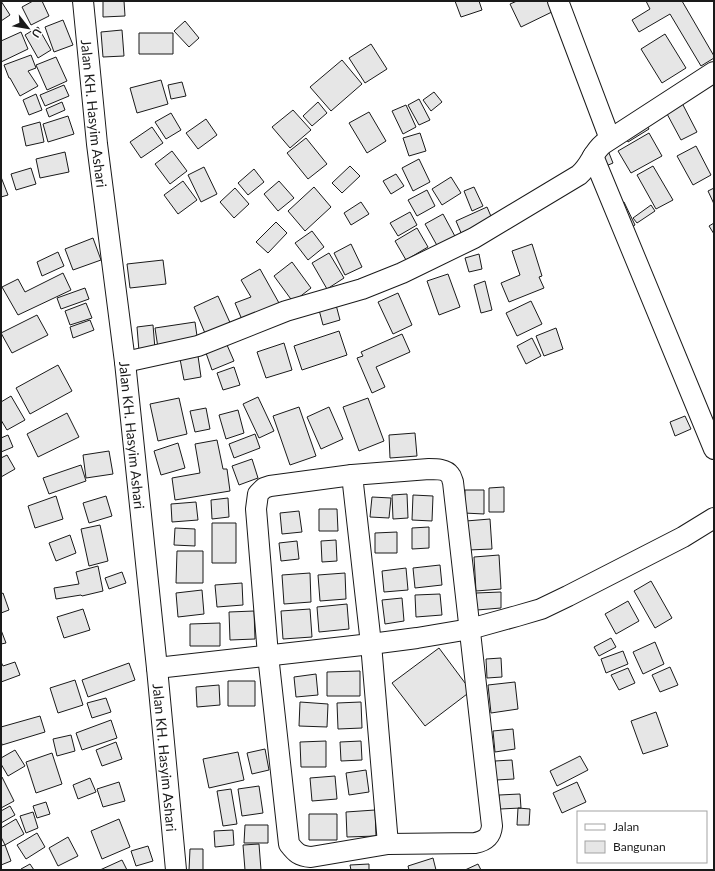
<svg xmlns="http://www.w3.org/2000/svg" width="715" height="871" font-family="Lato,sans-serif">
<style>
.building{fill:#e6e6e6;stroke:#1a1a1a}
.lines{fill:none;stroke-linecap:round;stroke-linejoin:round}
.minor-casing{stroke:#1a1a1a;stroke-width:22}
.minor{stroke:#fff;stroke-width:20}
.labels{text-anchor:middle;dominant-baseline:central;stroke-width:3;stroke-linejoin:round;paint-order:stroke}
.street-label{font-size:14px;fill:#1a1a1a;stroke:#fff}
</style>
<rect width="100%" height="100%" fill="#fff"/>
<path class="building" d="M1 1 10 15 1 21Z
M33 1H42L49 16 31 25 22 7Z
M103 1H124L125 16 103 17Z
M455 1H479L482 10 461 17Z
M517 1H554L558 9 521 27 510 4Z
M646 1H682L714 56V58L701 66 670 14 639 32 632 20 650 9Z
M63 20 73 45 54 52 45 27Z
M185 21 199 38 189 47 174 31Z
M38 27 51 50 38 58 25 35Z
M122 30 124 56 103 57 101 32Z
M21 32 28 49 1 62V41Z
M139 33H173V54H139Z
M665 34 686 68 662 83 641 49Z
M371 44 387 69 365 83 349 58Z
M31 55 36 68 28 71 38 86 20 96 10 78H9L4 65Z
M56 57 67 81 47 90 36 65Z
M342 60 362 84 331 111 310 87Z
M161 80 168 104 137 113 130 88Z
M182 82 186 96 171 99 168 85Z
M64 85 69 96 45 106 40 95Z
M434 92 442 102 431 111 423 100Z
M36 94 42 110 29 115 23 100Z
M419 99 430 120 419 125 408 105Z
M62 102 65 110 49 117 46 109Z
M318 102 327 113 312 126 303 116Z
M682 103 697 132 681 140 666 112Z
M406 105 416 127 403 134 392 111Z
M293 110 311 130 290 148 272 127Z
M369 112 386 141 367 153 349 123Z
M171 113 181 130 166 139 155 122Z
M68 116 74 134 48 142 43 124Z
M206 119 217 135 198 149 186 133Z
M644 121 649 129 628 142 624 133Z
M40 122 44 142 26 146 22 127Z
M152 127 163 143 141 158 130 142Z
M420 133 426 151 409 156 403 138Z
M649 133 662 156 631 173 618 151Z
M306 138 327 164 308 179 287 153Z
M696 146 711 175 693 185 677 156Z
M607 148 613 163 606 166 599 151Z
M172 151 187 171 170 184 155 164Z
M65 152 69 172 40 178 36 159Z
M419 159 430 182 413 191 402 168Z
M350 166 360 176 342 193 332 183Z
M653 166 673 200 656 209 637 175Z
M204 167 217 194 201 202 188 175Z
M31 168 36 184 16 190 11 174Z
M254 169 264 182 248 195 238 183Z
M396 174 404 186 391 194 383 181Z
M1 177 8 195 1 197Z
M451 177 461 193 442 205 432 189Z
M183 181 197 200 178 214 164 195Z
M279 181 294 198 278 211 264 194Z
M314 187 331 207 305 231 288 211Z
M474 187 483 206 472 211 464 191Z
M235 188 249 204 234 218 220 202Z
M714 188V204L708 191Z
M427 190 435 206 417 216 408 200Z
M361 202 369 214 351 225 344 213Z
M624 202 635 225 626 230 615 206Z
M651 205 655 211 637 223 633 218Z
M487 207 493 221 462 235 456 221Z
M410 212 417 225 398 236 390 223Z
M443 214 457 240 439 249 425 224Z
M276 222 287 233 268 253 256 242Z
M714 223V234L709 226Z
M417 228 428 247 406 260 395 241Z
M312 231 324 247 308 260 295 243Z
M93 238 101 260 73 270 65 249Z
M351 244 362 267 345 275 334 253Z
M532 244 542 276 539 277 544 288 509 302 501 283 520 275 512 251Z
M58 252 64 266 42 276 37 262Z
M329 253 344 278 327 289 312 263Z
M479 254 482 269 469 272 465 258Z
M163 260 166 284 130 288 127 264Z
M292 262 311 288 293 302 274 276Z
M260 269 279 303 243 322 235 303 251 297 241 280Z
M63 273 71 290 18 315 2 287 18 279 25 292Z
M448 274 460 307 439 315 427 281Z
M485 281 492 310 481 313 474 285Z
M85 288 89 299 61 309 57 298Z
M398 293 412 325 393 334 378 302Z
M218 296 232 327 207 338 194 307Z
M335 301 340 320 323 325 318 306Z
M531 301 542 324 517 336 506 313Z
M86 303 92 318 70 325 65 311Z
M37 315 48 335 12 353 1 333Z
M90 320 94 330 73 338 70 327Z
M195 322 198 343 158 348 155 328Z
M153 325 155 349 139 351 137 327Z
M556 328 563 349 544 356 536 336Z
M339 331 347 355 302 370 294 346Z
M402 334 410 352 376 367 385 387 372 393 357 358 363 356 361 352Z
M532 338 541 356 526 364 517 346Z
M284 343 292 370 266 378 257 352Z
M227 345 234 361 212 370 206 353Z
M198 356 201 377 184 380 180 359Z
M58 365 72 391 30 414 16 388Z
M234 367 240 385 223 390 217 373Z
M11 396 25 420 7 430 1 420V402Z
M258 397 274 431 259 438 243 404Z
M179 398 187 434 158 441 150 404Z
M368 398 384 441 359 451 343 407Z
M299 407 316 456 290 465 273 416Z
M329 407 343 439 321 449 307 417Z
M206 408 210 429 195 432 190 411Z
M238 410 244 433 226 439 219 415Z
M67 413 79 437 38 457 27 434Z
M685 416 691 429 675 436 670 422Z
M415 433 417 456 390 458 389 435Z
M255 434 260 448 234 458 229 444Z
M8 435 13 447 1 452V438Z
M217 440 223 469H227L230 491 175 500 172 478 200 473 195 444Z
M178 443 185 468 161 475 154 451Z
M109 451 113 474 86 478 83 455Z
M7 455 15 469 1 477V458Z
M252 459 258 478 239 485 232 466Z
M81 465 86 481 49 494 43 478Z
M504 487V512H489V488Z
M465 490H484V514L464 513Z
M407 494 408 518 393 519 392 495Z
M413 495 433 496 432 521 412 520Z
M56 496 63 519 35 528 28 506Z
M106 496 112 516 89 523 83 503Z
M372 497 391 498 389 518 370 517Z
M228 498 229 517 212 519 211 500Z
M196 502 198 520 172 522 171 504Z
M319 509H337L338 531H319Z
M299 511 302 532 282 534 280 513Z
M490 519 492 549 468 550 466 521Z
M212 523H236V563H212Z
M100 525 108 561 89 566 81 529Z
M429 527V548L412 549V528Z
M175 528 195 529V546L174 545Z
M397 532V553H375V533Z
M70 535 76 553 56 561 49 543Z
M336 540 337 561 322 562 321 541Z
M297 541 299 559 281 561 279 543Z
M177 551H203V583H176Z
M499 555 501 589 476 591 474 557Z
M440 565 442 585 415 588 413 568Z
M98 566 103 591 82 596 81 595 56 599 54 588 79 584 76 572Z
M406 568 408 590 384 592 382 571Z
M122 572 126 583 109 589 105 578Z
M310 573 311 602 284 604 282 575Z
M345 573 346 599 320 601 318 575Z
M651 581 672 618 655 628 634 591Z
M242 583 243 605 217 607 215 585Z
M202 590 204 614 178 617 176 593Z
M501 592V608L477 610 476 593Z
M3 593 9 610 1 613V594Z
M440 594 442 615 416 617 415 595Z
M402 598 404 621 385 624 382 600Z
M628 601 639 621 616 634 605 614Z
M347 604 349 629 319 632 317 607Z
M83 609 90 630 64 638 57 617Z
M310 609 312 637 283 639 281 611Z
M254 611 255 639 230 640 229 612Z
M220 623V646H190V624Z
M1 630 6 643 1 644Z
M611 638 616 647 599 656 594 647Z
M655 642 664 664 643 674 633 652Z
M439 648 471 691 425 726 392 683Z
M623 651 628 664 606 673 601 659Z
M501 658 502 677 487 678 486 659Z
M1 662 3 666 15 662 20 675 1 682Z
M129 663 135 680 88 697 82 680Z
M670 667 678 685 660 692 652 675Z
M628 668 635 683 619 690 611 675Z
M360 671V696H327V672Z
M316 674 318 695 296 697 294 677Z
M75 680 83 705 58 713 50 688Z
M228 681H255V706H228Z
M515 682 518 709 491 713 488 685Z
M219 685 220 705 197 707 196 687Z
M106 698 111 712 92 718 87 703Z
M300 702 328 704 327 727 299 726Z
M361 702 362 728 338 729 337 703Z
M656 712 668 746 643 754 631 721Z
M40 716 45 732 2 745 1 740V727Z
M111 720 117 738 82 750 76 733Z
M513 729 515 749 495 752 493 731Z
M71 735 75 751 57 756 53 739Z
M326 741V767H301L300 742Z
M361 741 362 760 341 761 340 742Z
M116 742 122 759 102 766 96 750Z
M265 749 269 770 252 774 247 753Z
M15 750 25 766 8 776 1 764V758Z
M238 752 244 780 209 788 203 759Z
M52 753 62 784 36 793 26 762Z
M580 756 588 770 557 786 550 771Z
M512 760 514 779 496 780 495 761Z
M366 770 369 792 349 795 346 773Z
M335 776 337 799 312 801 310 778Z
M2 777 14 801 1 808V778Z
M90 778 96 792 78 799 73 785Z
M119 782 125 801 103 807 97 789Z
M577 782 586 802 562 813 553 793Z
M259 786 263 813 242 816 238 789Z
M231 789 237 824 223 826 217 791Z
M520 794 521 808 500 809 499 795Z
M46 802 50 814 37 818 33 806Z
M10 806 15 815 1 823V811Z
M518 808 530 809 529 825H517Z
M375 810 376 836 347 837 346 812Z
M33 812 38 828 26 833 20 816Z
M309 814H337V840H309Z
M16 819 24 834 5 845 1 837V828Z
M119 819 130 847 102 859 91 831Z
M245 825H268V843H244Z
M233 830 234 845 215 847 214 831Z
M37 833 45 847 26 859 17 845Z
M68 837 78 856 58 866 49 848Z
M259 844 261 870H245L243 845Z
M5 845 11 861 1 865V846Z
M148 846 153 861 136 866 131 851Z
M190 849H203V870H189Z
M433 858 436 870H409L408 866Z
M122 860 127 870H100Z
M30 864 34 870H22L21 869Z
M369 864V870H351L350 865Z
M478 864 481 870H465Z"/>
<g class="lines">
<g class="minor-casing">
<g id="minor">
<path id="s1" d="M83 1 97 144 125 362 157 668 176 870"/>
<path d="M558 1 610 139"/>
<path d="M593 156 714 449"/>
<path d="M125 362 198 346 286 311 362 289 402 273 474 238 579 175C591 165 592 153 603 144L714 72"/>
<path d="M429 469C436 469 446 469 450 475 452 477 452 480 453 482L492 826C491 837 485 841 475 843L388 844 371 644 352 475Z"/>
<path d="M352 475 270 486 264 488 258 494 256 509 268 655 289 844C296 853 299 856 311 857L388 844"/>
<path d="M157 668 371 644 417 638 470 629 517 616 541 609 568 596 683 537 714 518"/>
</g>
</g>
<use href="#minor" class="minor"/>
</g>
<g class="labels">
<g class="street-label">
<text stroke="none"><textPath href="#s1" startOffset="113">Jalan KH. Hasyim Ashari</textPath></text>
<text stroke="none"><textPath href="#s1" startOffset="437">Jalan KH. Hasyim Ashari</textPath></text>
<text stroke="none"><textPath href="#s1" startOffset="761">Jalan KH. Hasyim Ashari</textPath></text>
</g>
</g>
<rect width="715" height="871" fill="none" stroke="#1a1a1a" stroke-width="4"/>
<rect x="577" y="811" width="130" height="52" fill="#ffffff" stroke="#a3a3a3"/>
<rect x="585" y="824" width="20" height="6" fill="#ffffff" stroke="#a3a3a3"/>
<text x="613" y="831" font-size="12" fill="#1a1a1a">Jalan</text>
<rect x="585" y="841" width="20" height="12" fill="#e6e6e6" stroke="#a3a3a3"/>
<text x="613" y="851" font-size="12" fill="#1a1a1a">Bangunan</text>
<g transform="translate(28 28) rotate(121)" stroke="#ffffff" stroke-width="3" paint-order="stroke">
<path d="M0-3L7 15L0 10L-7 15Z" fill="#1a1a1a"/>
<text y="-6" font-size="11" font-weight="bold" text-anchor="middle" fill="#1a1a1a">U</text>
</g>
</svg>
